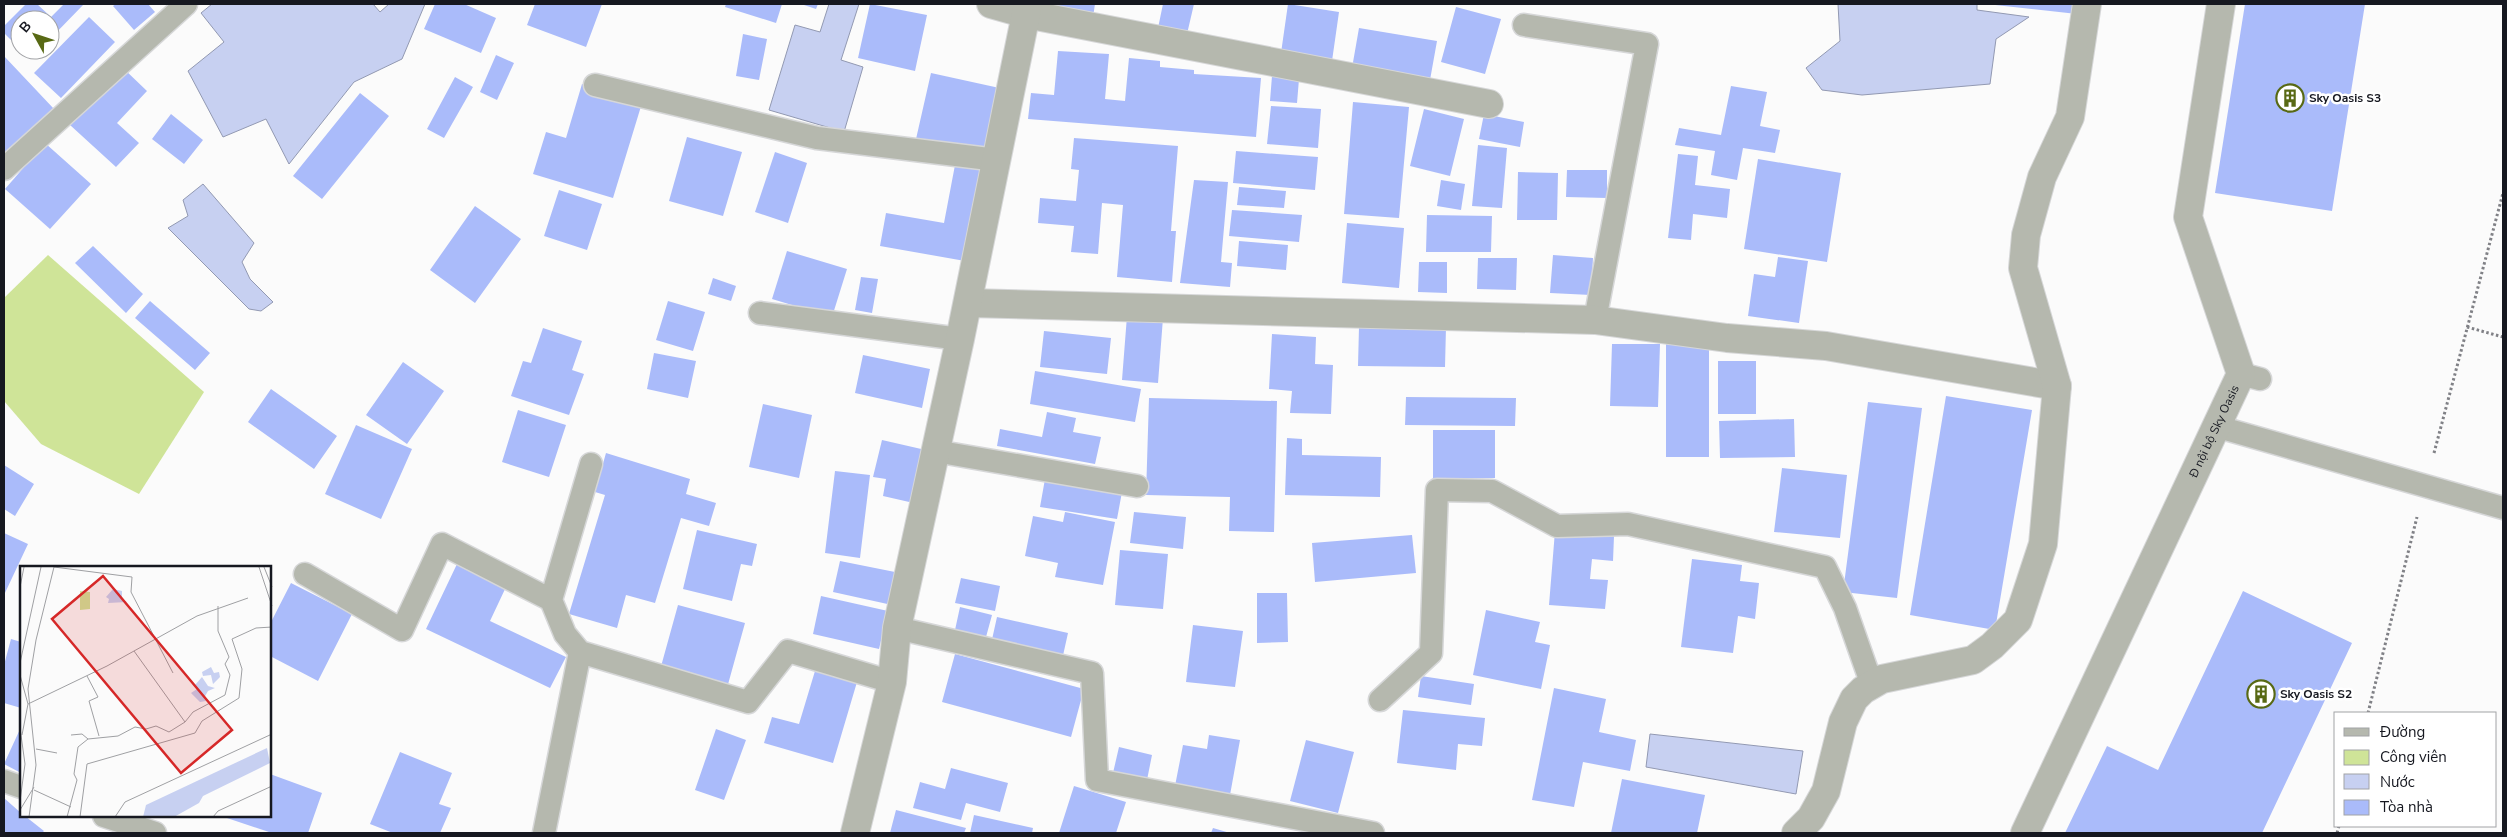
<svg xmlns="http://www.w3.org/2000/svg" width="2507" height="837" font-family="'Nunito Sans',sans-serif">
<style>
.green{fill:#cfe498}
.water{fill:#c7d0f1;stroke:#9299b2}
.building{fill:#aabbfa}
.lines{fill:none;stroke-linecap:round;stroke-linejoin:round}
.lane-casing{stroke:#d6d7d8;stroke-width:25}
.street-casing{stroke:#d6d7d8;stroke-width:30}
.path{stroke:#808186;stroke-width:3;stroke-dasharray:2.5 2.5;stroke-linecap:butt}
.lane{stroke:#b5b8ae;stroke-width:22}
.street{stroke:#b5b8ae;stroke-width:28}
.labels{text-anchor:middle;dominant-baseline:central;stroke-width:5;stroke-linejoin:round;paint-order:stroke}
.poi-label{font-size:12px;font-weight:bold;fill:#161820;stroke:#fff;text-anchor:start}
.street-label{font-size:12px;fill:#161820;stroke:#fff}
.inset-road{fill:none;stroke:#9fa0a3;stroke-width:1}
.view{fill:#d62828;fill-opacity:0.15;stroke:#d62828;stroke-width:2.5}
.inset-edge{fill:none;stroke:#161820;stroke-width:2.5}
</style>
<rect width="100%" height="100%" fill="#fbfbfb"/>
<path class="green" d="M48 255 204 392 139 494 41 444 4 401V298Z"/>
<path class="water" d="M212 4H373L380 12 389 4H425L402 59 354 82 289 164 266 119 223 137 188 71 224 42 201 13Z
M829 4H859L841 60 863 67 844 132 769 110 795 25 820 32Z
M1835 4H1977V10L2029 17 1996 39 1990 84 1862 95 1822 90 1806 68 1840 41 1838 4Z
M203 184 254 243 242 262 250 279 273 302 261 311 249 309 168 228 188 216 183 200Z
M1650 734 1803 751 1796 794 1646 767Z"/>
<path class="building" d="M26 4H37L51 17 64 4H84L50 39V20H20V49L4 33V26Z
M116 4H148L155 12 134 30 113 6Z
M435 4H464L496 18 481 53 424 29Z
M535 4H602L586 47 527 25Z
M726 4H782L776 23 725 7Z
M801 4H818L816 9Z
M870 4 927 15 915 71 858 58Z
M1048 4H1095L1093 17 1048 7Z
M1163 4H1194L1187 34 1158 28Z
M1288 4 1339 12 1332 61 1281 53Z
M1986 4H2078L2077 14Z
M2245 4H2365L2332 211 2215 193Z
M1456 7 1501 19 1485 74 1441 62Z
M89 17 115 42 61 98 34 73Z
M1359 28 1437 41 1430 80 1352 68Z
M743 34 767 39 759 80 736 76Z
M21 50H39L30 59Z
M1058 51 1109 54 1105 99 1125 101 1129 58 1160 61V67L1194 70V74L1261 78 1256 137 1028 119 1031 93 1054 95Z
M496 55 514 63 497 100 480 92Z
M4 56 54 109 4 157Z
M123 68 147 91 117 123 139 143 116 167 70 125Z
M931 73 1004 89 989 155 916 139Z
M1272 76 1299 79 1297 103 1270 101Z
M455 77 473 87 444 138 427 129Z
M582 84 642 103 613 198 533 174 546 132 566 138Z
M1731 86 1767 92 1760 126 1780 130 1775 153 1743 148 1737 180 1711 175 1715 151 1675 145 1679 128 1721 135Z
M360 93 389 116 322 199 293 176Z
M1353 102 1409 107 1399 218 1344 214Z
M1271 106 1321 109 1318 148 1267 144Z
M1424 109 1464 119 1450 176 1410 166Z
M171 114 203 140 184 164 152 139Z
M1484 114 1524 122 1520 147 1479 139Z
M687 137 742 152 723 216 669 201Z
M1074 138 1178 146 1171 231H1176L1172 282 1117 277 1123 205 1102 203 1098 254 1071 252 1074 226 1038 223 1040 198 1076 201 1079 170 1071 169Z
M45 143 91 184 50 229 5 189Z
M1478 145 1507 148 1502 208 1472 206Z
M1236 151 1318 157 1315 190 1233 183Z
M775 152 807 163 788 223 755 212Z
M1678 154 1698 156 1695 185 1730 189 1727 218 1693 214 1691 240 1668 238Z
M1758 159 1841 173 1827 262 1744 249Z
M955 165 981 170 965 261 880 246 886 213 944 223Z
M1567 170H1607V198L1566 197Z
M1518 172 1558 173 1557 220H1517Z
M1194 180 1228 182 1221 262 1232 263 1230 287 1180 283Z
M1441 180 1465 184 1461 210 1437 206Z
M1239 187 1286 191 1284 208 1237 205Z
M559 190 602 204 587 250 544 236Z
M475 206 521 239 475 303 430 270Z
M1232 210 1302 215 1299 242 1229 236Z
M1427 215 1492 216 1491 252H1426Z
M1347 223 1404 228 1399 288 1342 283Z
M1239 241 1288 245 1286 270 1237 266Z
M93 246 143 294 126 313 75 263Z
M787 251 847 269 832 317 772 299Z
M1553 255 1593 258 1591 295 1550 293Z
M1778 257 1808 261 1799 323 1748 316 1754 274 1775 277Z
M1478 258H1517L1516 290 1477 289Z
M1419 262H1447V293L1418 292Z
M861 277 878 279 872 313 855 310Z
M713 278 736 286 731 301 708 294Z
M150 301 210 353 195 370 135 318Z
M668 301 705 312 693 351 656 340Z
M1127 316 1163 318 1158 383 1122 380Z
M1359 327H1446L1445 367 1358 366Z
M543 328 582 341 572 370 584 374 569 415 511 396 523 361 531 363Z
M1044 331 1111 338 1107 374 1040 367Z
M1272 334 1316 337 1315 364 1333 365 1331 414 1290 413 1292 391 1269 389Z
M1666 339H1709V457H1666Z
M1612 344H1660L1658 407 1610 406Z
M654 353 696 361 688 398 647 389Z
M863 355 930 369 922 408 855 393Z
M1718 361H1756V414H1718Z
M403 362 444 391 407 444 366 415Z
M1035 371 1141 389 1135 422 1030 404Z
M271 389 337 436 314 469 248 422Z
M1946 396 2032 410 1995 630 1910 615Z
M1406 397 1516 398 1515 426 1405 425Z
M1149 398 1277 401 1274 532 1229 531 1230 497 1146 495Z
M1868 402 1922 408 1897 598 1843 592Z
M763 404 812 415 799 478 749 467Z
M518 410 566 425 549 477 502 462Z
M1047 412 1076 418 1073 432 1101 437 1095 464 997 446 1000 429 1042 437Z
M1794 419 1795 457 1720 458 1719 421Z
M356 425 412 449 381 519 325 494Z
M1433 430H1495V478L1433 479Z
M1287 438 1302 439V455L1381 457 1380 497 1285 495Z
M882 440 930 451 918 504 883 496 886 479 873 477Z
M606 453 690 479 686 494 716 503 709 526 681 518 655 603 626 595 617 628 569 614 605 495 595 492Z
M4 465 34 484 15 516 4 509Z
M1782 468 1847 475 1840 538 1774 532Z
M835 471 870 475 860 558 825 553Z
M1045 479 1122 492 1117 519 1040 507Z
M1065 512 1115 522 1103 585 1055 577 1058 563 1025 556 1033 516 1063 522Z
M1134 512 1186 517 1183 549 1130 543Z
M697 530 757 544 752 566 741 564 732 601 683 589Z
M1555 531 1614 536 1613 561 1592 559 1590 579 1608 580 1605 609 1549 605Z
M4 533 28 544 4 595Z
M1412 535 1416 573 1315 582 1312 543Z
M1120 550 1168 554 1163 609 1115 605Z
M1692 559 1742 565 1740 581 1759 583 1755 619 1738 616 1733 653 1681 647Z
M840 561 900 573 892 605 833 592Z
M457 564 506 587 490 621 566 657 550 688 426 629Z
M961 578 1000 586 995 611 955 603Z
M291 583 352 614 318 681 270 656V624Z
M2243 591 2352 643 2262 833H2065L2107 746 2158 770Z
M1257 593H1287L1288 642 1257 643Z
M821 596 888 611 879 649 813 634Z
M678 605 745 623 727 688 660 670Z
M960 607 992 615 986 637 955 630Z
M1486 610 1540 622 1535 642 1550 645 1541 689 1473 675Z
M997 617 1068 633 1062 660 991 644Z
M1193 625 1243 631 1235 687 1186 682Z
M11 639 21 642V708L4 703V665Z
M955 654 1084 689 1071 737 942 702Z
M815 671 857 682 833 763 764 743 772 717 799 724Z
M1421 676 1474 684 1471 705 1418 697Z
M1554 688 1606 699 1599 732 1636 740 1630 771 1583 762 1574 807 1532 800Z
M1403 710 1485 718 1482 746 1458 744 1456 770 1397 763Z
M21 727V773L4 764Z
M716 729 746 740 724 800 695 790Z
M1209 735 1240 740 1230 795 1175 786 1183 745 1207 749Z
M1306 740 1354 752 1338 813 1290 801Z
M1119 747 1152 755 1147 780 1113 773Z
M400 752 452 773 439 804 451 808 440 833H393L370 824Z
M951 768 1008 783 1000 812 966 803 961 820 913 808 920 782 945 789Z
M270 774 322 793 308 833H272L221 816H270Z
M1622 779 1705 795 1697 833H1611Z
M1074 786 1126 802 1116 833H1059Z
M4 798 21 813V816H25L44 831 42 833H4Z
M896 810 966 828 964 833H890Z
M974 815 1033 828 1032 833H970Z
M1213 828 1230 833H1211Z"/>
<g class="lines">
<g class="lane-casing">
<path id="lane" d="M1524 25 1647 44 1595 320
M595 85 817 138 997 160
M4 169 186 4
M760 313 960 339
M2241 374 2260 379
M2215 426 2503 508
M935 451 1137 486
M305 574 402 630 442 544 551 600
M897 628 1092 673 1097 780 1373 833
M580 652 565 634 551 600 591 464
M1380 700 1431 653 1437 490 1492 491 1557 526 1628 524 1825 567 1845 608 1872 685
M4 781 21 787
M104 816 155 833
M544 833 580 652 748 702 788 651 892 682"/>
</g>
<g class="street-casing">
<g id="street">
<path d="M991 4 1026 14 1489 104"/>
<path d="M968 303 1595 320 1727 338 1826 346 2057 386"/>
<path d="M855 833 892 682 897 628 960 339 1028 4"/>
<path d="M1796 833 1811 818 1826 791 1843 722 1854 699 1863 690 1882 679 1973 660 1992 646 2018 620 2043 544 2057 386 2023 268 2026 235 2042 177 2070 117 2087 4"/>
<path id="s1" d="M2025 833 2241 374 2188 217 2221 4"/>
</g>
</g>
<path class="path" d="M2467 327 2503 337
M2434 453 2503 193
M2368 713 2417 517
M2337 833 2339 826"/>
<use href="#lane" class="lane"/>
<use href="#street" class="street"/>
</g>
<defs>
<g id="building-ring" transform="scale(1.4375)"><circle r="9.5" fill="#fff" stroke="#586914" stroke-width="1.5"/><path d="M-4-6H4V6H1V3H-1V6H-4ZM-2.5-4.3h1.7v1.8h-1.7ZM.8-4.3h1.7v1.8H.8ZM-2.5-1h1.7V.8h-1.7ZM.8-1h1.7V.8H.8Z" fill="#586914"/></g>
</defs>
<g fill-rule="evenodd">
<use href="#building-ring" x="2290" y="98"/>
<use href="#building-ring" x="2261" y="694"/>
</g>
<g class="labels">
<g class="poi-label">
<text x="2309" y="98">Sky Oasis S3</text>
<text x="2280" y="694">Sky Oasis S2</text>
</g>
<g class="street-label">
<text stroke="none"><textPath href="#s1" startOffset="444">Đ nội bộ Sky Oasis</textPath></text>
</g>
</g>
<g transform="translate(20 566)">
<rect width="251" height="251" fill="#fbfbfb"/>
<path d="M60 25 70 26V43L60 44Z" fill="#cfe498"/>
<path d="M93 23 102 25V34L107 36 88 37 89 33 86 31ZM191 101 194 107 199 106 200 111 193 118 191 109 183 110 182 106ZM182 111 188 120 195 122 188 125 184 132 186 135 180 136 171 127 177 123 175 119ZM247 182 250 197 183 230 179 237 154 251H123L126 239Z" fill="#c7d0f1"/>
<path class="inset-road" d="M34 1 112 11 111 26 153 107M239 1 252 40M244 1 252 21M0 21 4 1M114 85 165 156M0 97 21 1M0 109 8 138 2 169M67 110 78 131 69 135 79 170M8 138 87 100 177 50 228 32M0 162 5 198 0 235M51 169 62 168 68 173 98 170 115 161 126 163 136 160 149 166 165 156 173 146 205 129 210 109 205 98 209 91 198 65V40M16 183 37 187M14 224 51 241M0 244 14 221M9 251 16 199 8 123 16 74 34 1M47 251 57 214 54 208 58 181 68 173M60 251 67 198 175 167 182 155 219 132 222 103 212 73 236 62 252 61M95 251 105 236 252 168M193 251 198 245 252 220"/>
<path class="view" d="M83 10 212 164 161 207 32 53Z"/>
<rect width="251" height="251" class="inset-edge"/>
</g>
<rect width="2507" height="837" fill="none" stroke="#161820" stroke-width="10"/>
<rect x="2334" y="712" width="162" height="115" fill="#ffffff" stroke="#a2a3a6"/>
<rect x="2344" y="728" width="25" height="8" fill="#b5b8ae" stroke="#a2a3a6"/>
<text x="2380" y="737" font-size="15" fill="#161820">Đường</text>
<rect x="2344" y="750" width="25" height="15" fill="#cfe498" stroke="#a2a3a6"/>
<text x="2380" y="762" font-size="15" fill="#161820">Công viên</text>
<rect x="2344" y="774" width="25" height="15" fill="#c7d0f1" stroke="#a2a3a6"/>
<text x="2380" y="787" font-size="15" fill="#161820">Nước</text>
<rect x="2344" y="800" width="25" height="15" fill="#aabbfa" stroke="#a2a3a6"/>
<text x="2380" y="812" font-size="15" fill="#161820">Tòa nhà</text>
<g transform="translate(35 35) rotate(310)"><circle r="24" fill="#ffffff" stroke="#a2a3a6"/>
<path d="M0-4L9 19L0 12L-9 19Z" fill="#586914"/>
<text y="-8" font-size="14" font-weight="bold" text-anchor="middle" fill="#161820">B</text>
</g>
</svg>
